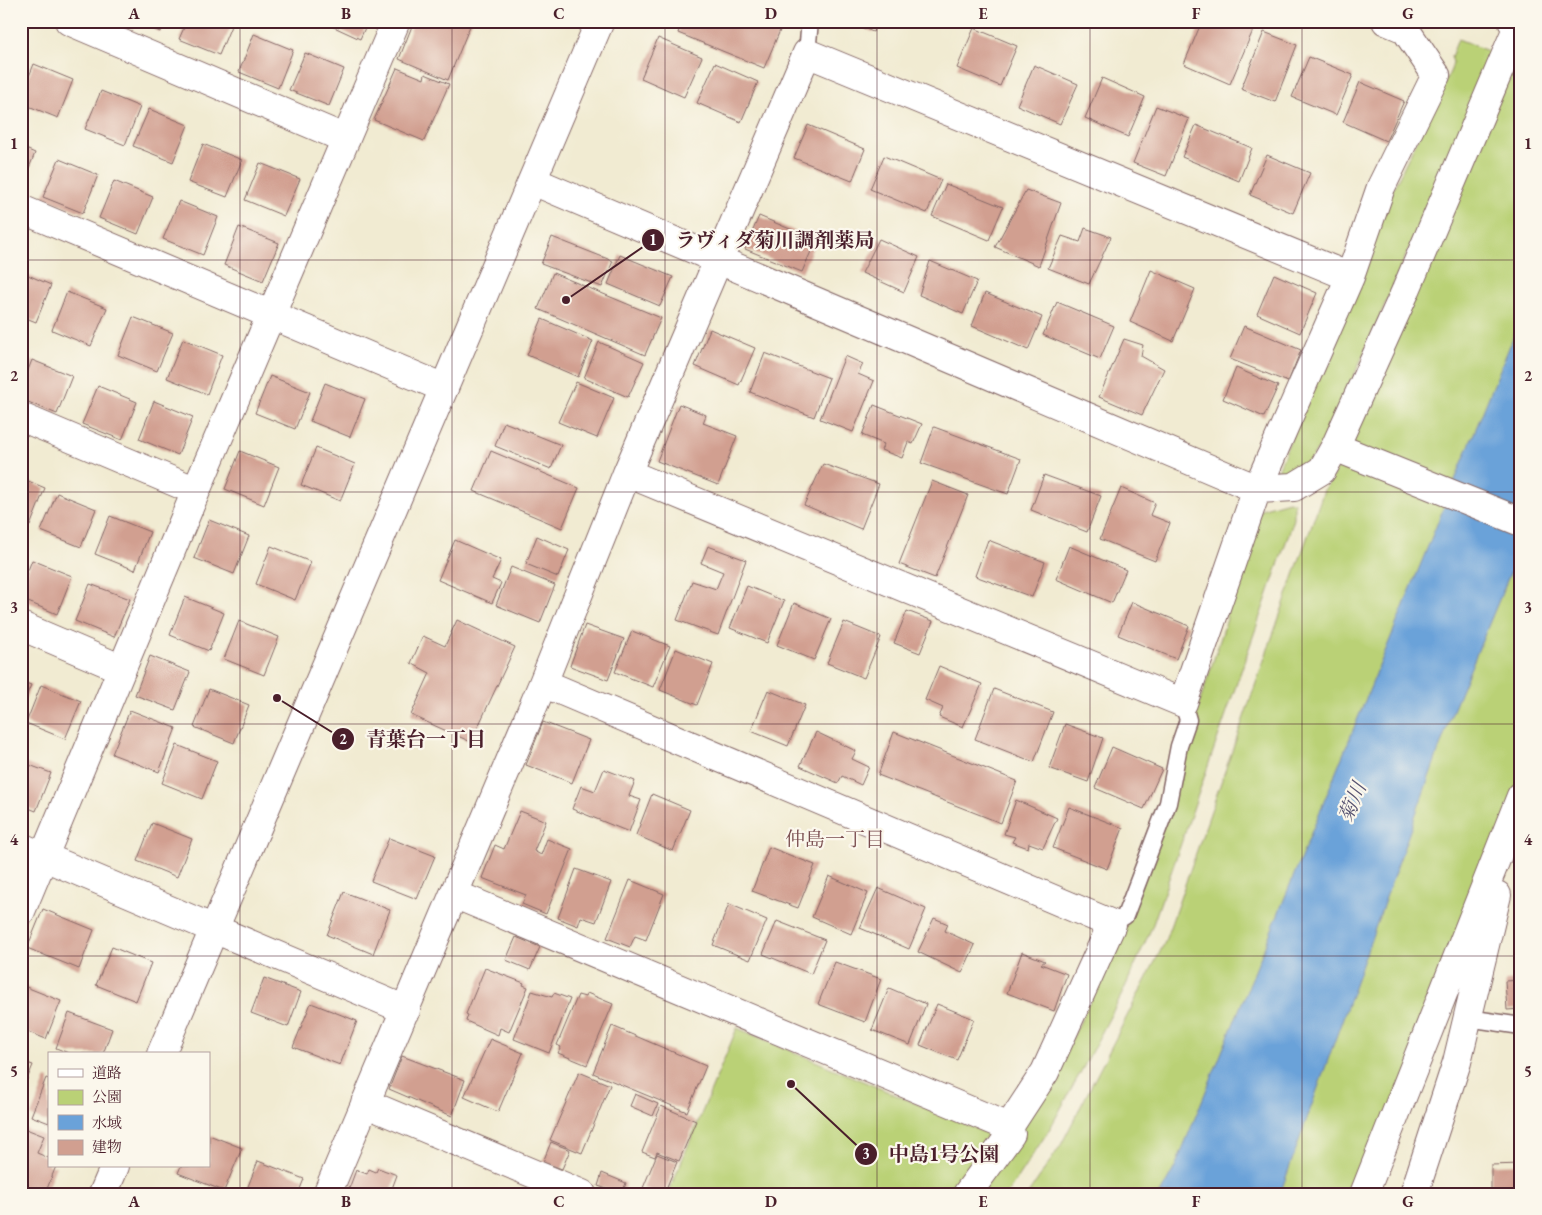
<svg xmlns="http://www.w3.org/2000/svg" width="1542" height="1215" font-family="'EB Garamond','Noto Serif JP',serif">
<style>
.green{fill:#bad176;stroke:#827850}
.water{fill:#6aa2d9;stroke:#5a6082}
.building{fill:#d19f90}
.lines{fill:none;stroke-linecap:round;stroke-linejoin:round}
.service-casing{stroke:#846665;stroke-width:19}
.minor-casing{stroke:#846665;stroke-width:30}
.tertiary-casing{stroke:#846665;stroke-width:30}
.service{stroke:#fff;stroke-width:16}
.minor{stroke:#fff;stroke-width:28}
.tertiary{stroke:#fff;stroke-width:28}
.grid{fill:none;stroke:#4a1f2b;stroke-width:1;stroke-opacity:0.55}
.labels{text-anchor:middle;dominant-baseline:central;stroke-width:4.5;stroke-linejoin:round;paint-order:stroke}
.water-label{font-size:20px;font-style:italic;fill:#575371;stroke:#fbf7ec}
.neighbourhood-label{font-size:20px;fill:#794c4e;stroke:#fbf7ec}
.leader{fill:none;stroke:#4a1f2b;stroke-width:2}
.callout-dot{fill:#4a1f2b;stroke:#fbf7ec;stroke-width:2}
.mark-label{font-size:15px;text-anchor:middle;font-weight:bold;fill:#fff}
.callout-label{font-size:20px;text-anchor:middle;font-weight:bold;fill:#4a1f2b;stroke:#fbf7ec;stroke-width:4.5;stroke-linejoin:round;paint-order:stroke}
.neatline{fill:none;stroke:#4a1f2b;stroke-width:2}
.grid-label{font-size:16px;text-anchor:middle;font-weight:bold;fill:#4a1f2b}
</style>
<rect width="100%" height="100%" fill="#fbf7ec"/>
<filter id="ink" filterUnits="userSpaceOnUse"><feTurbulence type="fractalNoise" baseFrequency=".02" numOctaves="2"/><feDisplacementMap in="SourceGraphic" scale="10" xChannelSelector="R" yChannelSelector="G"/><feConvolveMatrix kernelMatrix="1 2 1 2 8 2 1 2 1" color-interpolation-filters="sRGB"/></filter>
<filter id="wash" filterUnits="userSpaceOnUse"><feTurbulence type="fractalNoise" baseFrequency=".0096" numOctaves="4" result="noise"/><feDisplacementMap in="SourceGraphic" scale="20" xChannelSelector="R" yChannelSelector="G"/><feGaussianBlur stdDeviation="1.12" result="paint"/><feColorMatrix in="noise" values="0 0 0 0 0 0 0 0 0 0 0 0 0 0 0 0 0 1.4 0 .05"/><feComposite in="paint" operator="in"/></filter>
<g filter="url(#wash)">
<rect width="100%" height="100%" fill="#f1ebd2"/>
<path class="green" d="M1458 39 1493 53 1329 434 1302 471 1295 476 1276 475 1394 187 1451 70 1453 62 1451 57Z
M1521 44V793L1363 1194H1028L1061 1145 1164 944 1324 490 1343 460Z
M1289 501 1294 503V519L1152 927 1122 994 1084 1066 1049 1130 1007 1194H971L1061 1062 1127 924 1227 619 1224 605 1261 509Z
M737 1028 1000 1139 959 1194H668Z"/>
<path class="water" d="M1521 318V547L1452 713 1280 1194H1160L1175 1167Z"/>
<g id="blocks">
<path class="building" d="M133 21H165L160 32Z
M187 21H233L219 55 179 39Z
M321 21H368L360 39Z
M414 21H472L448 80 399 59Z
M682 21H784L764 68 678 33Z
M847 21H877L873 32Z
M1202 21H1257L1230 84 1184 64Z
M974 28 1017 46 1000 86 957 68Z
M1264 32 1297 45 1275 102 1241 89Z
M254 34 293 50 278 88 239 72Z
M658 38 702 57 684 97 641 78Z
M305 53 344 69 329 106 289 90Z
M1309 57 1353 75 1336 115 1292 97Z
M715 63 758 82 741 122 697 103Z
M34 64 73 80 58 118 21 103V96Z
M1034 65 1078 84 1060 124 1017 105Z
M397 68 424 79 425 74 449 84 424 141 374 120Z
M1102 78 1145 97 1128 137 1085 118Z
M1360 82 1404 101 1386 141 1343 122Z
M101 91 140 107 125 145 85 129Z
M1156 106 1189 119 1166 176 1133 163Z
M149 109 188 125 173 162 133 146Z
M808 125 865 149 852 181 794 158Z
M1196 125 1252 148 1239 181 1182 157Z
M203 144 242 160 227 197 188 182Z
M21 147 35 153 21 188Z
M1267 155 1310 173 1293 213 1250 195Z
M884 156 941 180 927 213 870 189Z
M59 159 98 175 83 213 43 197Z
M260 163 300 179 284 216 245 200Z
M114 181 153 197 138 234 99 218Z
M946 184 1003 207 989 240 932 216Z
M1026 190 1061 203 1039 266 995 247Z
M179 201 218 217 203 255 163 239Z
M759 216 816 240 802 272 745 249Z
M239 227 279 243 263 281 224 265Z
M1085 228 1111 237 1089 284 1048 268 1062 236 1080 242Z
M552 237 613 261 602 287 541 264Z
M879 239 919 257 904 292 862 273Z
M620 255 673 277 660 306 608 284Z
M930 261 977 281 963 314 919 295Z
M1151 270 1195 289 1173 341 1130 322Z
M21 272 51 285 36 322 21 316Z
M553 273 661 318 645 355 538 309Z
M1274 274 1317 293 1300 333 1257 314Z
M67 292 107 308 91 346 52 330Z
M985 293 1042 317 1028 350 972 326Z
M1057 302 1114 326 1100 359 1043 335Z
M133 317 173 333 157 371 118 355Z
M542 319 593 341 578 377 527 355Z
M1244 326 1301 350 1288 382 1230 359Z
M710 329 755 348 739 385 695 366Z
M183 339 222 355 207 394 167 378Z
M1124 339 1143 345 1141 356 1164 369 1142 415 1099 397Z
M599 342 644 362 628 397 584 378Z
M765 353 829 378 814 417 750 392Z
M845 356 863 364 858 374 874 381 853 432 820 419Z
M32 360 72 376 57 414 21 399V388Z
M1236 368 1278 386 1264 417 1223 399Z
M270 376 310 392 295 429 255 413Z
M576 382 614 398 597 438 558 422Z
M325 383 365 399 350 437 310 421Z
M98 386 137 402 122 440 82 424Z
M154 401 193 417 178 455 139 439Z
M679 404 706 415 703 423 737 436 718 485 657 461Z
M874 405 922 424 913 444 908 442 902 458 881 450 884 444 862 435Z
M504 422 561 445 551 469 495 446Z
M934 427 1021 459 1008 494 921 463Z
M316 448 355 464 340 501 301 485Z
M240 451 279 467 264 505 225 489Z
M491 451 579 488 562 528 474 491Z
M823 464 879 484 861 529 804 505Z
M1044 475 1101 496 1087 532 1031 510Z
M21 478 45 488 30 526 21 522Z
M932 481 968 495 935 578 899 564Z
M1121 488 1155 503 1150 515 1170 523 1155 561 1100 539Z
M57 493 96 509 81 547 41 531Z
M110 516 150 532 135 570 95 554Z
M209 520 249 536 234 574 194 558Z
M537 536 569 550 558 577 526 564Z
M455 540 501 560 492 579 501 583 492 603 438 580Z
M988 540 1045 562 1032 597 975 576Z
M271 546 311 562 295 600 256 584Z
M708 546 746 560 718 635 677 620 692 581 716 589 723 572 701 563Z
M1069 546 1126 570 1112 603 1056 579Z
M32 560 72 576 57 614 21 599V588Z
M511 567 555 585 540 623 496 605Z
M90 584 130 599 114 637 75 621Z
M747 586 784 601 767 643 730 628Z
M185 597 224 613 209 651 170 635Z
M1132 602 1189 626 1176 659 1118 635Z
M794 603 831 619 814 660 777 645Z
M907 611 933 621 920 653 894 643Z
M457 620 515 647 471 742 411 715 430 673 411 663 423 636 445 646Z
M239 621 279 637 264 675 224 659Z
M844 622 881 637 864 678 827 663Z
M585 625 624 639 608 680 570 666Z
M632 631 670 646 653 687 615 672Z
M676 649 713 664 697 705 660 690Z
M150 656 190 672 175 710 135 695Z
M939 666 982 684 963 727 939 717 943 708 925 700Z
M21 681 31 685 21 708Z
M41 685 81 701 65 739 26 723Z
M209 689 249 705 234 743 194 727Z
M994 689 1053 712 1034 762 975 739Z
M768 690 805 705 788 746 751 731Z
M130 710 176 728 159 772 112 754Z
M543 722 589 740 572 783 526 765Z
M1065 724 1103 738 1088 782 1049 768Z
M816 732 856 751 852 759 869 767 861 785 842 776 838 783 800 766Z
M894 732 1017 781 1001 823 878 775Z
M177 745 217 761 202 799 162 783Z
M1112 747 1162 769 1144 809 1095 788Z
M21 762 51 773 36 811 21 805Z
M604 769 635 781 629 796 641 800 629 832 572 809 581 786 595 791Z
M652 794 690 810 673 851 636 835Z
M1016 800 1057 818 1043 848 1029 843 1028 848 1012 842 1015 837 1004 834Z
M1069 807 1123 828 1107 869 1053 848Z
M520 811 546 821 534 851 541 855 547 839 572 849 546 914 522 904 526 895 482 878 495 845 504 849Z
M152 823 192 839 177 877 137 861Z
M389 838 435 856 417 899 371 881Z
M769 847 815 865 798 908 752 891Z
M576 869 611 882 596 922 581 917 578 926 558 918Z
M829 876 868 893 851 934 812 917Z
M630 880 664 894 646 940 635 936 630 947 607 938Z
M878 888 926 909 909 949 860 928Z
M344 892 390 910 373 954 327 935Z
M729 904 767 920 750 960 713 945Z
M43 909 94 930 79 969 27 948Z
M934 918 948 924 945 931 975 945 962 973 918 952Z
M777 921 825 940 811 974 763 954Z
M516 937 540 947 530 970 506 960Z
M112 947 151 963 136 1001 96 985Z
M1022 952 1045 961 1041 964 1067 974 1054 1011 1007 993Z
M835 962 881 979 865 1022 818 1004Z
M485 968 524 983 523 985 528 987 509 1032 500 1028 498 1035 466 1021 468 1015 466 1014Z
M264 978 301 992 288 1027 251 1013Z
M1521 980V1009L1507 1010 1505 981Z
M21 985 61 1001 46 1039 21 1029Z
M889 988 926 1004 910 1045 872 1030Z
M532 991 552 997 554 993 570 999 549 1053 514 1039Z
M587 993 613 1004 587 1065 558 1053 561 1047 557 1045 578 995 585 997Z
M311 1003 357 1021 340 1065 293 1047Z
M937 1004 974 1019 957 1060 920 1045Z
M69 1013 112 1029 103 1054H71L56 1048Z
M612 1026 706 1066 687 1112 593 1073Z
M490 1039 523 1053 498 1112 464 1097Z
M402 1056 465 1080 452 1116 389 1089Z
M21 1061 33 1065 21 1094Z
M579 1072 610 1085 582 1153 550 1140Z
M46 1078 49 1079V1123L31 1116Z
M635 1094 658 1104 653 1116 630 1106Z
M661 1106 696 1121 679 1161 657 1152 655 1157 642 1152Z
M21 1127 44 1136 37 1153 49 1158V1166H56L45 1194 21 1186Z
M209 1135 242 1148 224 1191 178 1173 181 1166H209Z
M551 1142 570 1150 562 1169 543 1162Z
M657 1154 677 1162 664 1194 643 1188Z
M258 1161 304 1179 298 1194H245Z
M1521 1164V1194H1491V1165Z
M378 1168 397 1175 390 1194H347L356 1170 367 1174 369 1169 376 1172Z
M602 1173 626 1183 622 1194 598 1186Z"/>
</g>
</g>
<g filter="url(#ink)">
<use href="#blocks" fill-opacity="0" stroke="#846665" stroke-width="1"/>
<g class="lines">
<g class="service-casing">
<path id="service" d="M807 53 810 21
M1112 924 1125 916 1168 803 1179 746 1188 720 1183 703
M1468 1018 1521 1026"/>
</g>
<g class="minor-casing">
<path id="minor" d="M69 21 346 139
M533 181 1257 489 1294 487 1322 470 1335 447 1406 290 1520 21
M21 209 444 388
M21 417 196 491
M1335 447 1521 522
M627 473 1183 703 1257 489 1350 277 1381 187 1436 75 1405 29 1386 21
M21 626 122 669
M543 683 1112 924 1045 1072 1009 1127 1011 1134 967 1194
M454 894 1009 1127
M21 911 196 491 396 21
M212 928 406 1010
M365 1103 582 1194
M327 1194 543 683 627 473 807 53 1350 277
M1364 1194 1521 796
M1414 1194 1457 1062 1497 895"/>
</g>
<g class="tertiary-casing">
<path id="tertiary" d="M1512 21 1521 25
M21 847 212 928
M161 1054 600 21
M103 1194 115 1166"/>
</g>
<use href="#service" class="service"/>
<use href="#minor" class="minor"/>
<use href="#tertiary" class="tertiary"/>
</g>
</g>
<path class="grid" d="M240 21V1194M452 21V1194M665 21V1194M877 21V1194M1090 21V1194M1302 21V1194M21 260H1521M21 492H1521M21 724H1521M21 956H1521"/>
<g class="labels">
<g class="water-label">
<text transform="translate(1352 802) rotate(-67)">菊川</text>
</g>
<g class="neighbourhood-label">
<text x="835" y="839">仲島一丁目</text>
</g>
</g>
<path class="leader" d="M566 300L653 240M277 698L343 739M791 1084L866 1154"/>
<g class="callout-dot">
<circle cx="566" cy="300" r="5"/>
<circle cx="277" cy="698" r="5"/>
<circle cx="791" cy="1084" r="5"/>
<circle cx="653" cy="240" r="12"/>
<circle cx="343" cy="739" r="12"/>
<circle cx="866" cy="1154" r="12"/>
</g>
<g class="mark-label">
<text x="653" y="245">1</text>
<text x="343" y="744">2</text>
<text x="866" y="1159">3</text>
</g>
<g class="callout-label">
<text x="775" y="247">ラヴィダ菊川調剤薬局</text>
<text x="426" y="746">青葉台一丁目</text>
<text x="944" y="1161">中島1号公園</text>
</g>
<rect width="1542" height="1215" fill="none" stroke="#fbf7ec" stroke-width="55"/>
<rect x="48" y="1052" width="162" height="115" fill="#fbf7ec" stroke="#b4a19f"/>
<rect x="58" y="1069" width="25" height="8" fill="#ffffff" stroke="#b4a19f"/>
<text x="92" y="1078" font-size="15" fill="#4a1f2b">道路</text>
<rect x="58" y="1090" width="25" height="15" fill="#bad176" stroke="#b4a19f"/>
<text x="92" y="1102" font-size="15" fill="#4a1f2b">公園</text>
<rect x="58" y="1115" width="25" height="15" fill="#6aa2d9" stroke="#b4a19f"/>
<text x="92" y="1128" font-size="15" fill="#4a1f2b">水域</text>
<rect x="58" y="1140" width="25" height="15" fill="#d19f90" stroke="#b4a19f"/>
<text x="92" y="1152" font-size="15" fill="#4a1f2b">建物</text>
<rect x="28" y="28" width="1486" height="1160" class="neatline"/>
<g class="grid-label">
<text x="134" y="19">A</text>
<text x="346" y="19">B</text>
<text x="559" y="19">C</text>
<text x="771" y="19">D</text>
<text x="983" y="19">E</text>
<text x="1196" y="19">F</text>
<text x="1408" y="19">G</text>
<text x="14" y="149">1</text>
<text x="1528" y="149">1</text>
<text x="14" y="381">2</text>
<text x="1528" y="381">2</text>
<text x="14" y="613">3</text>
<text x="1528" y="613">3</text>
<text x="14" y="845">4</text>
<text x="1528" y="845">4</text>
<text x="14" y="1077">5</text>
<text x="1528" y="1077">5</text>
<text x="134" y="1207">A</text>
<text x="346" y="1207">B</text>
<text x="559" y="1207">C</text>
<text x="771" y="1207">D</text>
<text x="983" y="1207">E</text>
<text x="1196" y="1207">F</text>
<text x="1408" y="1207">G</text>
</g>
</svg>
